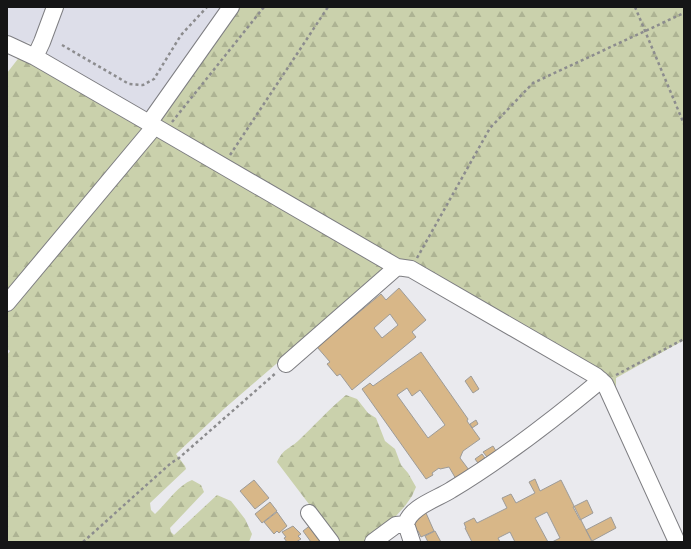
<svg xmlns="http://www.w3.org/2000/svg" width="691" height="549" font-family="Rubik,sans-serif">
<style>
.built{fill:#dddee9}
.forest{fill:url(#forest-firs)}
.building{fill:#d8b788;stroke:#9d9b98;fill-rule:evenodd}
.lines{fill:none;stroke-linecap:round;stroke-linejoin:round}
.minor-casing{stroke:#7e7e82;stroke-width:18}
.path{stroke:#8c8c8e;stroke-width:2.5;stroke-dasharray:3 3;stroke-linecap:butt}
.minor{stroke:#fff;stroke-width:16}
</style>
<defs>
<pattern id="forest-firs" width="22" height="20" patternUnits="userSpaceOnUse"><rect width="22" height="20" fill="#cad1ac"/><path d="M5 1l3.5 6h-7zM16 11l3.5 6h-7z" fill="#adb393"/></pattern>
</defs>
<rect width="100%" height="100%" fill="#eaeaee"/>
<path class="built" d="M7 7H225L158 103 141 114 47 60 46 50 28 42 20 44 7 37Z"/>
<path class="forest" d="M236 7H684V340L616 378V388L599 375 396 261 225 408 176 454 185 466 186 469 150 503 151 510 155 514C167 503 177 486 192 480L201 485 204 492 170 528 171 532 174 535 217 495 231 501 245 519 252 534 249 542H7V355L10 351 7 349V73L21 55 145 126Z
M346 395 357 399 368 413 376 418 385 441 395 449 401 465 408 473 416 487 412 496 405 506 396 516 385 524 376 535 365 542H337C318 515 297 489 277 462 284 448 288 450 298 441 314 426 329 409 346 395Z"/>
<path class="building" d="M399 288 426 320 412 332 416 337 352 390 340 374 337 376 327 364 330 362 317 347 381 294 386 300ZM390 314 398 325 382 338 374 328Z
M421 352 468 419 467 421 480 439 463 451 460 458 469 470 456 479 449 467 440 469 439 468 432 473 433 475 426 479 362 389 370 383 373 386ZM407 388 412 396 420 390 445 425 428 438 397 395Z
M471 376 479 389 473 393 465 381Z
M476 420 478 424 472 428 470 424Z
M493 446 496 451 487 457 483 452Z
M482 454 485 458 478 463 475 459Z
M535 479 540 491 561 480 592 542H552L560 538 547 512 535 518 548 542H515L510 532 498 538 500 542H472L465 528H466L464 523 474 518 477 523 507 508 502 498 511 494 516 503 535 493 529 482Z
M254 480 269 498 255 509 240 491Z
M587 500 593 513 580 520 573 507Z
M270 502 277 511 262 523 255 514Z
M277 512 287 526 279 533 277 531 274 534 264 522Z
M426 513 434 531 421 537 418 531 415 532 412 525 415 519Z
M611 517 616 528 592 541 586 530Z
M312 524 325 542H311L303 531Z
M293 526 301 534 298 536 301 539 296 542H287L284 538 286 537 282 532Z
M435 531 441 542H428L425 536Z"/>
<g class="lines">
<g class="minor-casing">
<path id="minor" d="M7 44 35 57 149 123 397 267 411 269 596 376 605 384 677 542
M35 57 42 42 55 7
M149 123 231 7
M7 303 155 126
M286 364 397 267
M309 513 331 542
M373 542 396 525 406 524
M412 542 406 524C410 507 437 499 451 490 504 458 553 420 601 380"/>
</g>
<path class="path" d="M635 7 684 124
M62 45 129 84 143 85 154 79 181 35 207 7
M172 122 264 7
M230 155 328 7
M417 258 490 128 533 83 684 13
M616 375 684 339
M83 542 171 463 179 458 277 372"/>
<use href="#minor" class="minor"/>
</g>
<rect width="691" height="549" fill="none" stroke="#151516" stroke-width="16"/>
</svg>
